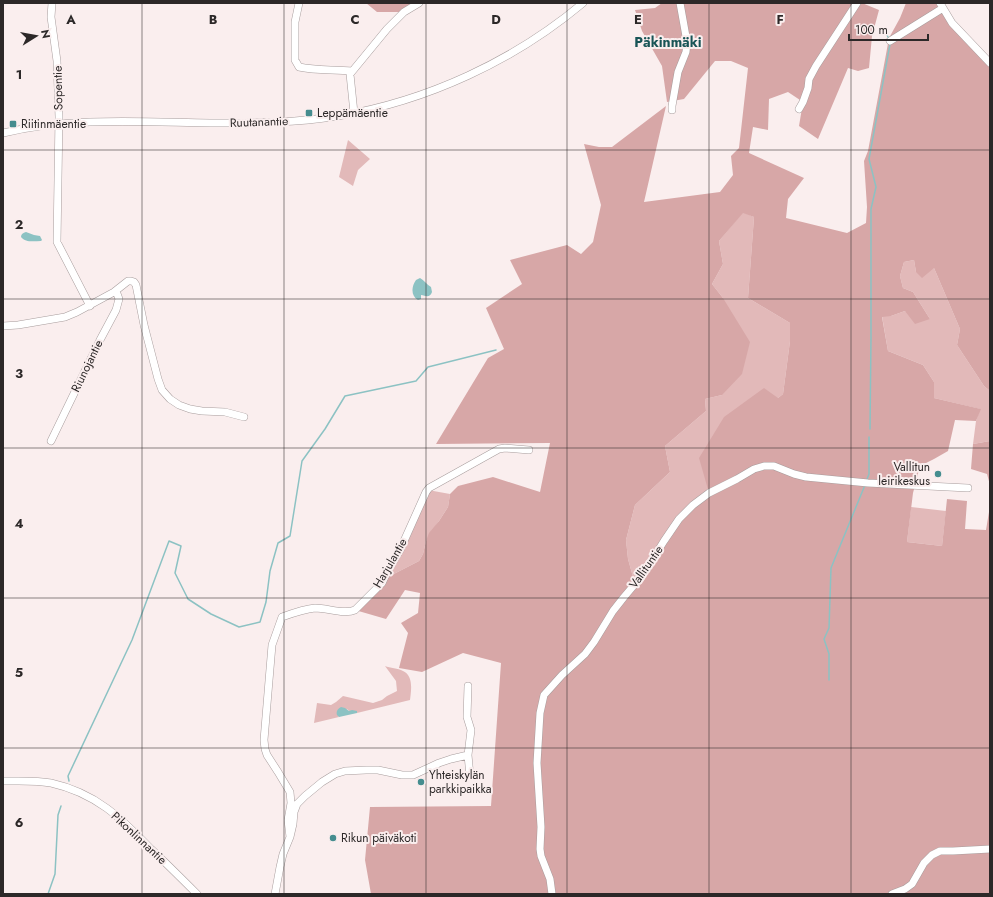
<svg xmlns="http://www.w3.org/2000/svg" width="993" height="897" font-family="Jost,sans-serif">
<style>
.green{fill:#e2b9b9}
.forest{fill:#d7a7a7;fill-rule:evenodd}
.water{fill:#8cc2c3}
.lines{fill:none;stroke-linecap:round;stroke-linejoin:round}
.stream{stroke:#8cc2c3;stroke-width:1.5}
.minor-casing{stroke:#a89d9d;stroke-width:8}
.minor{stroke:#fff;stroke-width:7}
.grid{fill:none;stroke:#2c2828;stroke-width:1;stroke-opacity:0.55}
.poi-dot{fill:#458d8f;stroke:#faeeee;stroke-width:1.5}
.labels{text-anchor:middle;dominant-baseline:central;stroke-width:4;stroke-linejoin:round;paint-order:stroke}
.street-label{font-size:12px;fill:#2c2828;stroke:#faeeee}
.poi-label{font-size:12px;fill:#2c2828;stroke:#faeeee;text-anchor:start}
.quarter-label{font-size:14px;font-weight:bold;fill:#185456;stroke:#faeeee}
.grid-label{font-size:13px;text-anchor:middle;font-weight:bold;fill:#2c2828;stroke:#faeeee;stroke-width:4;stroke-linejoin:round;paint-order:stroke}
</style>
<rect width="100%" height="100%" fill="#faeeee"/>
<path class="green" d="M348 140 370 159 358 170 353 186 339 177Z
M743 212 754 217 748 298 790 323V341L783 394 778 398 709 493 635 584 628 559 626 540 635 505 670 472 665 446 706 411 705 399 722 395 723 298 712 284 723 264 719 241Z
M914 260 916 272 934 268 960 329 957 345 984 386 990 391V441L973 444 976 421 980 409 934 398V382L923 365 888 351 882 316H891L905 311 930 319 913 292 903 288 900 276 904 262Z
M428 490 450 494 448 507 426 541 423 554 419 561 386 578Z
M911 507 946 511 942 546 907 542Z
M385 666C390 668 398 668 403 671 414 676 411 691 410 700L357 713V712L349 711 347 709 338 717H339L314 723 317 703 331 705 336 702 343 696 373 703 382 700 387 696 397 691 396 681Z"/>
<path class="forest" d="M366 3H420L404 12H377Z
M662 3H862L879 10 872 36 869 68 858 71 848 68 818 139 799 126 803 102 788 92 769 99 768 130 753 127 749 153 804 178 788 199 786 218 847 233 866 223 867 207 864 161 868 151 889 38 900 18 906 3H943L950 18 990 61V391L984 386 957 345 960 329 934 268 922 278 916 272 914 260 904 262 900 276 903 288 913 292 930 319 915 324 905 311 891 316 882 317 888 351 923 365 934 382V398L981 409 976 421 955 420 948 451 934 459 920 466 913 493 907 542 942 546 947 499 967 501 965 529 986 530 990 506V894H371L365 860 370 807 491 806 501 663 463 653 422 672 399 668 408 633 401 623 418 613 420 593 405 590 386 619 355 610 386 578 419 561 423 554 426 541 429 533 439 521 448 507 450 494 458 486 493 477 540 492 550 443 436 444 488 358 504 349 486 308 522 284 510 260 567 245 581 254 593 242 601 205 584 144 599 147H612L666 106 644 202 720 192 733 175 731 156 739 148 748 68 731 61H715L684 99 667 102 662 66 642 31 635 10 655 8ZM743 213 754 217 748 298 790 323V341L783 394 778 398 764 388 724 417 699 458 709 493 679 519 635 584 628 559 626 540 635 505 670 472 665 446 706 411 705 399 722 395 742 374 750 342 723 298 712 284 723 264 719 241Z
M990 441V485L987 474 971 469 973 444Z"/>
<path class="water" d="M26 232 34 235 40 236 42 240 41 241C34 241 26 243 21 237 21 234 23 233 26 232Z
M420 278C424 280 427 285 431 287L432 292C430 298 426 296 421 295V299L418 300C411 296 411 287 416 280Z
M341 707 345 708 349 711 352 710 357 711V713L339 717 337 715C336 712 337 709 341 707Z"/>
<g class="lines">
<path class="stream" d="M886 33 889 39
M870 429 871 337V209L876 187 869 159 890 44
M867 479 869 474V437
M829 680V654L824 639 829 628 831 568 865 485
M69 781 68 776 132 640 169 541 181 546 175 573 188 599 211 614 239 627 260 622 266 602 270 571 278 543 290 536 302 461 325 429 345 396 416 381 428 367 496 350
M48 894 55 874 58 815 61 806"/>
<g class="minor-casing">
<path id="minor" d="M52 3 51 17 57 61 59 117 57 242 90 306
M299 3 295 22V60L299 67C316 71 335 69 352 71
M940 3 952 23 990 63
M890 41 943 8
M799 109 803 102 808 88 809 79 816 66 857 3
M672 110V106L678 72 686 52 687 42 680 3
M354 113 350 74 387 29 404 12 419 3
M3 133C71 117 141 122 210 123 253 123 296 123 338 116 427 101 514 61 583 3
M3 326 18 325 65 317 77 312 114 292 128 281H131L134 282 136 285 144 325 158 379 162 390 170 399 179 405 190 409 202 411 225 412 244 417
M51 441 100 340 116 310 119 299 116 291
M468 686 467 717 471 730 468 755 470 776
M3 781C19 781 36 780 51 783 96 793 121 818 151 849 167 864 182 879 197 894
M290 837 288 820 291 803 290 792 278 772 267 755 265 749 264 740 272 645 282 617C293 613 304 609 315 608 328 608 344 615 355 610L382 583 387 572 400 550 426 492 429 488 499 449 505 448 529 450
M275 894 280 867 283 854 290 837 293 824 294 812 297 804 305 796 322 782 335 774 345 771 366 770H378L402 775H413L439 763 451 759 468 755
M552 894 550 879 541 856 540 849 541 827 537 763 540 713 544 695 562 675 585 654 594 642 613 611 624 597 635 584 651 562 664 541 679 519 693 505 709 493 737 479 754 469 764 466H774L794 474 806 477 868 483 968 488
M892 894 905 889 912 884 924 863 932 855 940 851H953L990 849"/>
</g>
<use href="#minor" class="minor"/>
</g>
<path class="grid" d="M142 3V894M284 3V894M426 3V894M567 3V894M709 3V894M851 3V894M3 150H990M3 299H990M3 448H990M3 598H990M3 748H990"/>
<g class="poi-dot">
<rect x="305" y="109" width="8" height="8" rx="2"/>
<rect x="9" y="120" width="8" height="8" rx="2"/>
<circle cx="938" cy="474" r="4"/>
<circle cx="421" cy="782" r="4"/>
<circle cx="333" cy="838" r="4"/>
</g>
<g class="labels">
<g class="street-label">
<text transform="translate(58 88) rotate(-91)">Sopentie</text>
<text transform="translate(259 122) rotate(-2)">Ruutanantie</text>
<text transform="translate(87 366) rotate(-64)">Riunojantie</text>
<text transform="translate(390 563) rotate(-60)">Harjulantie</text>
<text transform="translate(646 567) rotate(-55)">Vallituntie</text>
<text transform="translate(139 838) rotate(43)">Pikonlinnantie</text>
</g>
<g class="poi-label">
<text x="317" y="113">Leppämäentie</text>
<text x="21" y="124">Riitinmäentie</text>
<text x="930" y="467" text-anchor="end">Vallitun<tspan x="930" dy="14">leirikeskus</tspan></text>
<text x="429" y="775">Yhteiskylän<tspan x="429" dy="14">parkkipaikka</tspan></text>
<text x="341" y="838">Rikun päiväkoti</text>
</g>
<g class="quarter-label">
<text x="668" y="42">Päkinmäki</text>
</g>
</g>
<g class="grid-label">
<text x="71" y="24">A</text>
<text x="213" y="24">B</text>
<text x="355" y="24">C</text>
<text x="496" y="24">D</text>
<text x="638" y="24">E</text>
<text x="780" y="24">F</text>
<text x="19" y="79">1</text>
<text x="19" y="229">2</text>
<text x="19" y="378">3</text>
<text x="19" y="528">4</text>
<text x="19" y="677">5</text>
<text x="19" y="827">6</text>
</g>
<rect width="993" height="897" fill="none" stroke="#2c2828" stroke-width="8"/>
<g transform="translate(36 36) rotate(79)" stroke="#faeeee" stroke-width="3" paint-order="stroke">
<path d="M0-3L7 15L0 10L-7 15Z" fill="#2c2828"/>
<text y="-6" font-size="11" font-weight="bold" text-anchor="middle" fill="#2c2828">N</text>
</g>
<path d="M849 34v6h79v-6" fill="none" stroke="#2c2828" stroke-width="2"/>
<text x="855" y="34" font-size="12" fill="#2c2828" stroke="#faeeee" stroke-width="3" paint-order="stroke">100 m</text>
</svg>
